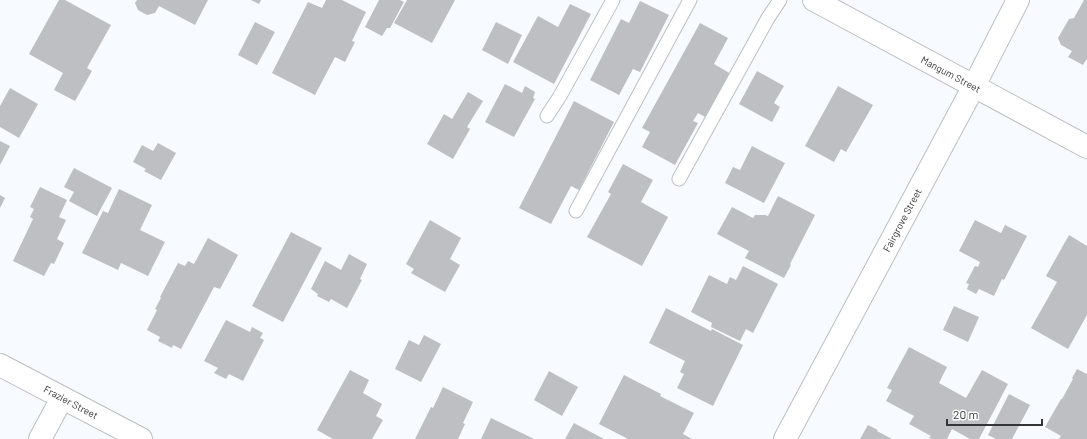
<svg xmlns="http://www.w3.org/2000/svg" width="1087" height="439" font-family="Barlow,sans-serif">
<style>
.building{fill:#bdbfc3}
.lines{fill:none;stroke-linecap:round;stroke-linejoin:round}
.lane-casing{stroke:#bcbfc2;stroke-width:15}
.street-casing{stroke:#bcbfc2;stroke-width:24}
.secondary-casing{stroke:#bcbfc2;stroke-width:24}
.lane{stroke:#fff;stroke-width:13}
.street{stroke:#fff;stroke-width:22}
.secondary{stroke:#fff;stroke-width:22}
.labels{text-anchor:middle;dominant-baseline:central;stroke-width:3;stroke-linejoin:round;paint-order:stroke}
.street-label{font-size:10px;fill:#343537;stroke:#fff}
</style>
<rect width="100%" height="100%" fill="#f7fafe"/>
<path class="building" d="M59 0H65L111 25 87 68 92 71 75 101 54 90 63 73 29 54Z
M137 0H208L195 25 159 6 155 13 147 15 138 10 135 3Z
M251 0H261L259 4Z
M326 0H342L366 12 352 41 355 42 345 62 335 57 315 95 272 73 308 2 322 8Z
M379 0H400L404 2 390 28H387L382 36 365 27Z
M407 0H455L432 43 394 23Z
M1084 0H1087V60H1086L1083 65 1068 57 1072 51 1061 45 1058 38 1069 19 1074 18Z
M640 1 669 15 640 72 633 69 619 95 590 80 621 19 629 23Z
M570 4 591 14 554 84 513 62 538 16 558 27Z
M255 22 275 32 257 65 238 55Z
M496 22 522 35 508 64 482 50Z
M700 23 728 38 714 64 731 74 707 118 698 113 693 121 698 123 675 165 642 147 650 132 642 128Z
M757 71 784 86 774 103 780 107 772 122 739 104Z
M505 84 522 93 525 86 535 92 533 98 535 99 514 137 485 122Z
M838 86 873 105 846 152 841 149 834 162 805 146Z
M10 88 38 104 19 138 0 127V106Z
M468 92 483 101 467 127 470 129 453 159 427 144 444 114 452 119Z
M574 101 614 122 579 190 571 186 551 224 519 208Z
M0 141 10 146 0 165Z
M158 143 176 153 161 180 144 171 146 169 133 162 142 145 153 151Z
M752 146 785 163 764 203 725 183 733 167 740 170Z
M623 164 653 180 641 202 668 217 642 266 587 237 611 194 608 192Z
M74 168 112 188 97 216 69 201 74 192 64 187Z
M40 187 67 200 59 217 66 220 57 239 64 243 54 264 51 263 44 276 13 261 33 219 30 217 34 209 30 207Z
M119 189 152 205 140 230 165 242 148 276 121 263 118 270 82 253 103 211 108 213Z
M0 195 5 198 0 208Z
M778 196 815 215 790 264 791 265 784 278 745 258 749 251 717 234 732 207 753 218 755 215H765L768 216Z
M430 220 461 238 450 259 460 265 445 292 411 273 414 269 406 264Z
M975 220 1001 233 1005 225 1027 236 1004 280 1002 279 994 296 979 289 976 294 967 289 969 284 966 283 975 266 978 267 980 262 959 251Z
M291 232 322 248 283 322 252 306Z
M1069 235 1087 246V315L1068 349 1031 328 1057 282 1046 276Z
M208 238 238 255 220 289 214 287 181 349 173 345 172 348 158 341 160 337 147 330 157 310 155 309 161 298 160 297 178 263 185 266 188 261 194 264Z
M349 254 367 264 360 279 362 280 347 308 331 299 329 302 317 296 318 294 311 289 325 261 341 270Z
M743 266 778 284 753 333 746 329 740 341 711 327 712 323 691 312 709 275 727 284 730 277 736 280Z
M954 306 979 317 968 342 943 330Z
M666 308 711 331 712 329 743 345 713 406 677 388 684 374 680 372 685 361 649 343Z
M226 320 250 332 252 327 263 333 260 338 264 340 243 381 229 374 226 379 214 373 218 368 204 361Z
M424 335 441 344 421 382 395 369 409 340 419 345Z
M909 347 947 367 939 383 966 398 982 370 1008 384 979 439H970L952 429 947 439H931L929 438 931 436 909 424 914 416 886 401 892 390 887 388Z
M1077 369 1087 374V439H1059L1061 436 1045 427 1061 399H1062L1073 379 1072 378Z
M350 370 369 380 363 393 382 404 376 416 383 420 372 439H333L317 430Z
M549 371 578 387 562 416 534 400Z
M624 375 661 394 660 396 694 413 683 434 692 439H628L599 424Z
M443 387 473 402 463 423 465 424 458 439H415L431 407 433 408Z
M1009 394 1030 405 1012 439H996L988 435Z
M491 418 534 439H481Z
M574 423 604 439H565Z
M868 425 878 430 877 431 892 439H860Z"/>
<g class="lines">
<g class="lane-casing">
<path id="lane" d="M547 116 560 96 613 0
M679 179 768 18 780 0
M576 211 690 0"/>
</g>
<g class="street-casing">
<path id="street" d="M814 0 1087 147
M40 439 62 398
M785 439 974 86 1018 0"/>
</g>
<g class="secondary-casing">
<path id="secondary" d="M0 365 141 439"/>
</g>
<use href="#lane" class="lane"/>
<use href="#street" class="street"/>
<use href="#secondary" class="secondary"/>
</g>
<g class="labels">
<g class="street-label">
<text transform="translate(951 74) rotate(28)">Mangum Street</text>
<text transform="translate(902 220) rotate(-62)">Fairgrove Street</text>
<text transform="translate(71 402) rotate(28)">Frazier Street</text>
</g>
</g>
<path d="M947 419v6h95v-6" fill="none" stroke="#343537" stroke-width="2"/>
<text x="953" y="419" font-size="12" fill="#343537" stroke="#ffffff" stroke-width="3" paint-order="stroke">20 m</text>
</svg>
